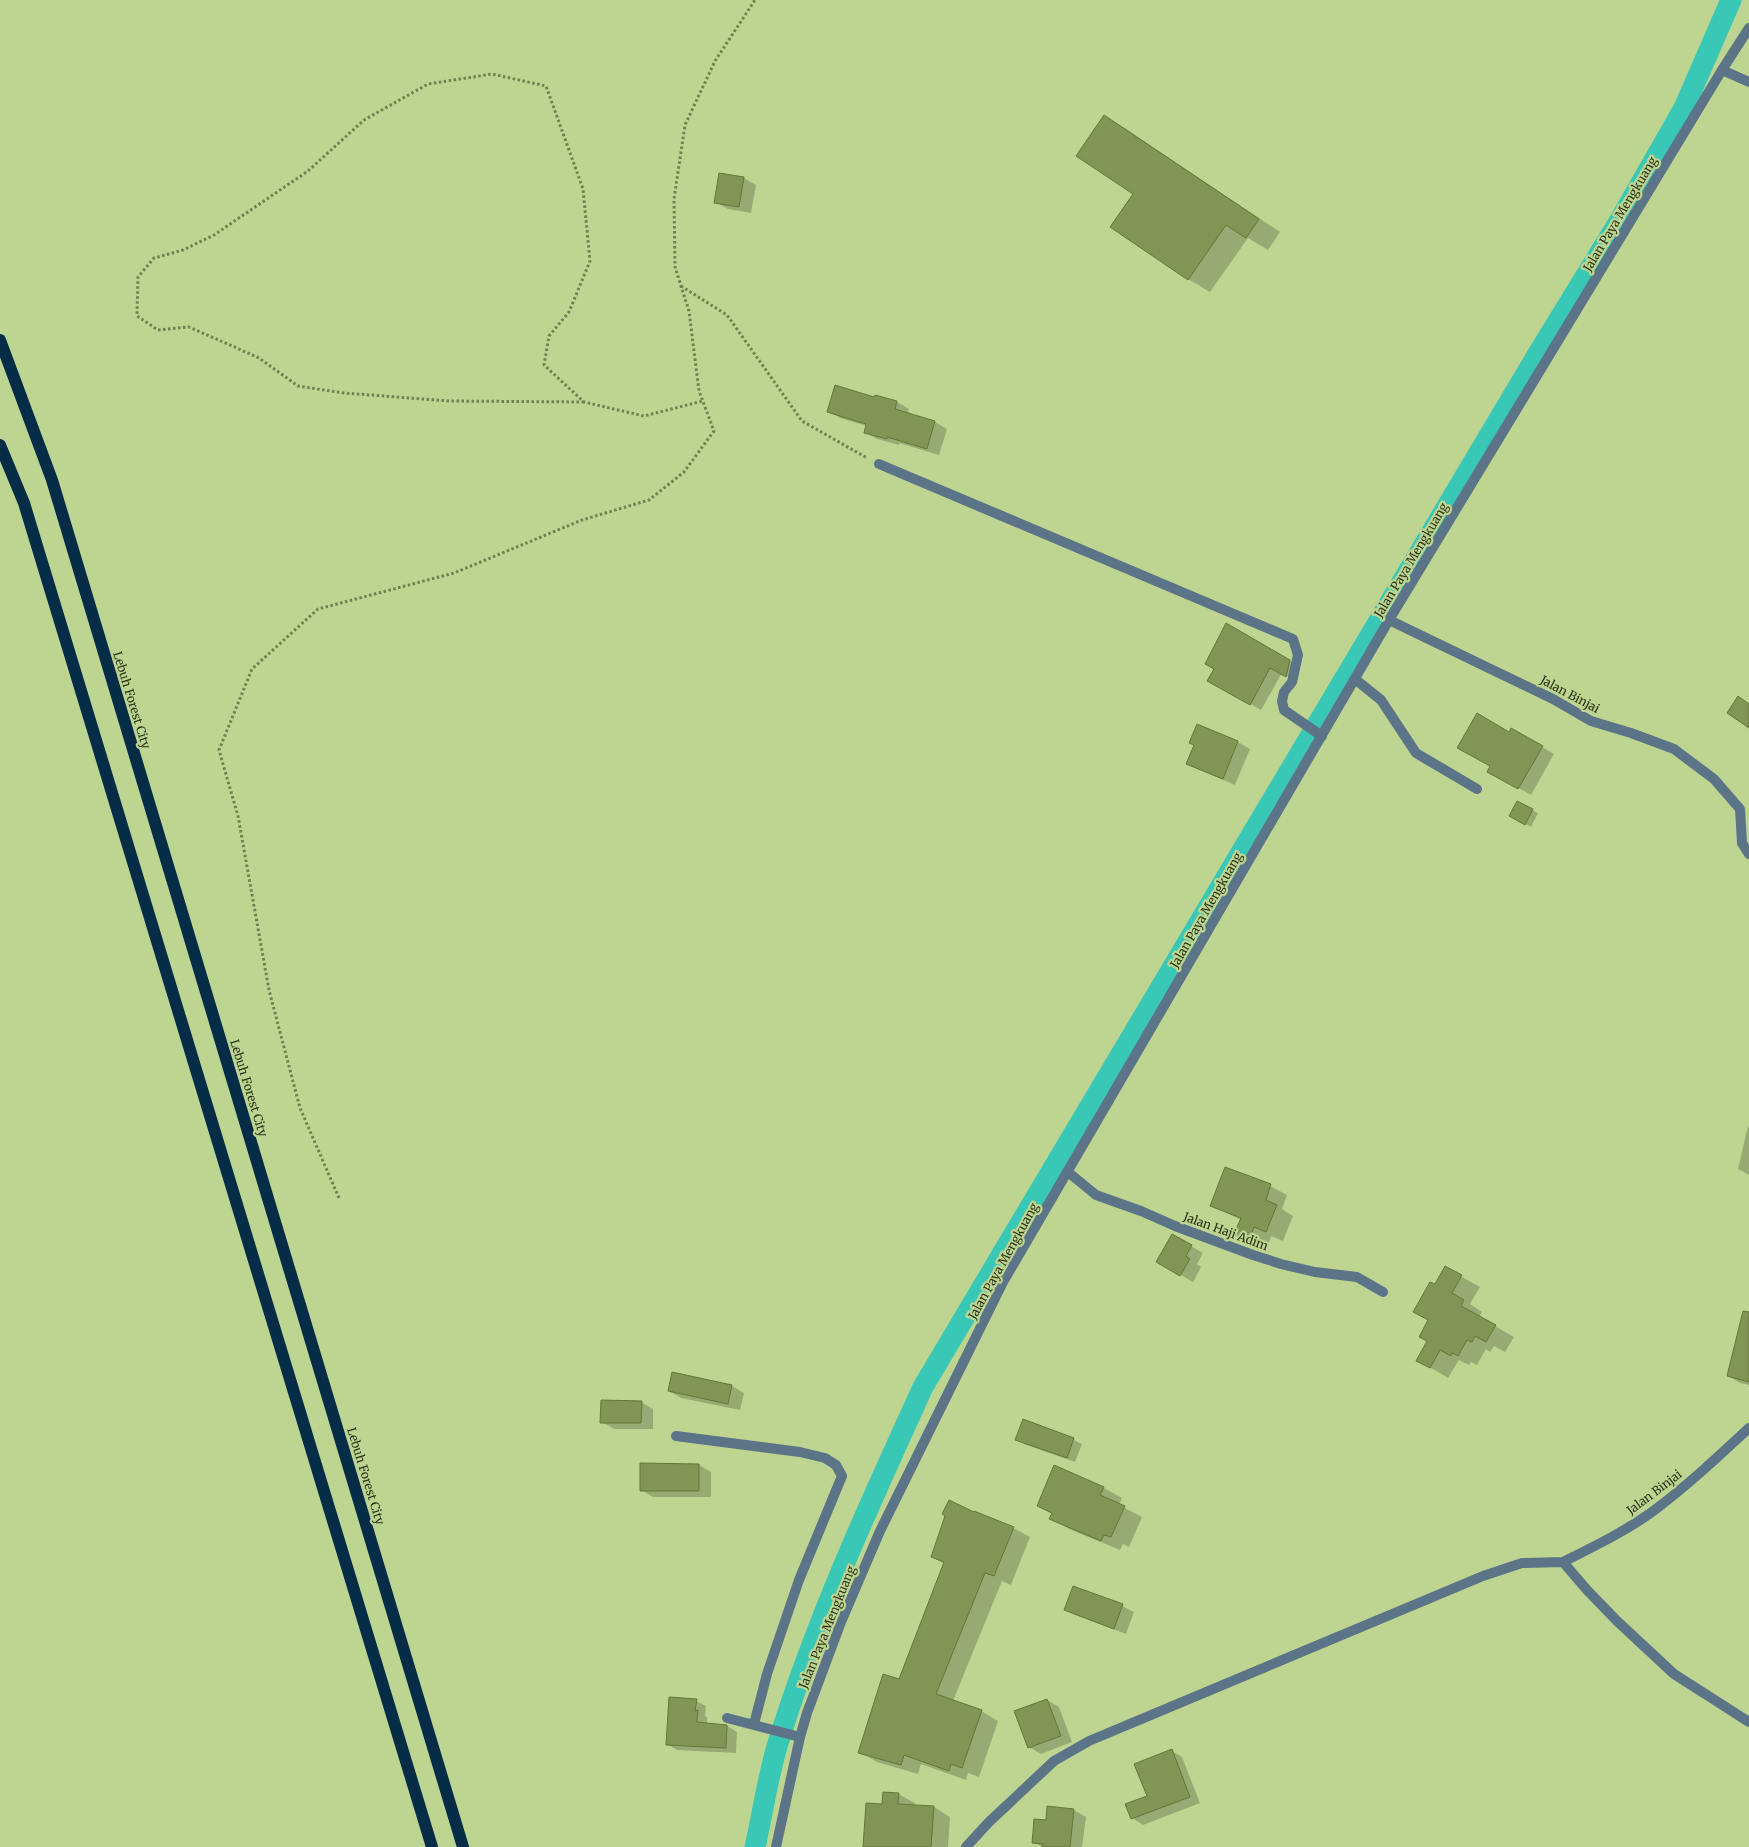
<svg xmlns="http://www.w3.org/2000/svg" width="1749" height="1847" font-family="Merriweather,serif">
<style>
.shadow{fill:#0003}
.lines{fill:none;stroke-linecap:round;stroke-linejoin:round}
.canal{stroke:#39c7b6;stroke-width:21}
.building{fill:#819554;stroke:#647736}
.path{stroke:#718051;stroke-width:3;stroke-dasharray:2.5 2.5;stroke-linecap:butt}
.service{stroke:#5c7487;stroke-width:10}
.minor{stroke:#5c7487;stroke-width:10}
.tertiary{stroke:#5c7487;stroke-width:10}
.primary{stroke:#062d47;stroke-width:12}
.labels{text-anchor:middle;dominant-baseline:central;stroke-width:4.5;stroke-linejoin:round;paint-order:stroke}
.street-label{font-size:12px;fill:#2a3317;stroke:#bed591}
</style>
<rect width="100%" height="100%" fill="#bed591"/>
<path class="shadow" d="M1104 117 1126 129 1280 232 1268 250 1248 238 1210 292 1188 279 1135 194Z
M744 178 756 185 751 213 728 209 716 202Z
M875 396 897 402 909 409 907 414 935 422 947 429 939 455 899 443V445L877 439 865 432 867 426 840 418 828 411 875 399Z
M1226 625 1300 667 1297 682 1282 673 1261 710 1209 681 1216 668Z
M1197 726 1238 742 1250 749 1235 785 1200 770 1188 763 1196 745Z
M1512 730 1554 754 1531 795 1489 771Z
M1518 803 1538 813 1531 827 1510 816Z
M1748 1126 1749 1127V1175L1738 1169Z
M1270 1186 1287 1195 1282 1209 1293 1216 1283 1241 1271 1236 1267 1249 1252 1243 1236 1234 1241 1220 1212 1206Z
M1173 1236 1203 1253 1197 1264 1201 1267 1193 1282 1158 1262Z
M1446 1268 1480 1287 1470 1304 1482 1312 1479 1317 1514 1337 1505 1352 1494 1346 1490 1352 1486 1349 1477 1365 1471 1362 1469 1365 1459 1360 1448 1378 1418 1360 1429 1341 1430 1320 1436 1286Z
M1749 1325V1385L1740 1383 1728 1376Z
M732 1386 744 1393 740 1410 681 1398 669 1391Z
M641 1402 653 1409V1429H614L602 1422Z
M1024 1421 1074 1440 1082 1444 1075 1462 1024 1444 1016 1439Z
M699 1465 711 1472V1497H653L641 1490Z
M1104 1488 1122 1498 1119 1505 1142 1517 1129 1547 1123 1544 1120 1550 1069 1529 1051 1518 1053 1514 1038 1505Z
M974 1514 1013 1528 1030 1537 1011 1585 1002 1581 953 1701 981 1711 998 1721 979 1777 968 1773 966 1780 921 1764 918 1774 877 1762 860 1752 899 1680 944 1564 933 1557Z
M1122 1606 1134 1612 1126 1634 1078 1616 1066 1609Z
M1047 1700 1059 1707 1072 1742 1041 1754 1029 1747Z
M696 1701 706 1706 705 1716 707 1717V1725L727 1726 737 1732 736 1753 677 1750 667 1744Z
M1172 1751 1182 1757 1200 1803 1143 1825 1132 1818 1149 1797Z
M898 1794 915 1803V1806L934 1807 950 1817 948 1847H865L884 1805Z
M1074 1810 1086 1817 1082 1847H1042L1034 1842 1047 1821Z"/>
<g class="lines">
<path class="canal" d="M755 1847C763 1812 768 1774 779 1740 817 1618 870 1503 923 1387L1533 362 1620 220 1684 108 1731 0"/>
</g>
<path class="building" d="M1104 115 1259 219 1246 238 1226 225 1188 280 1110 227 1133 194 1076 156Z
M719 173 744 177 739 207 714 203Z
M835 385 874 397 875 395 897 401 895 409 935 421 927 449 887 437V439L864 433 866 424 827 412Z
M1226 623 1290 660 1286 677 1270 668 1250 705 1207 681 1214 669 1205 664Z
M1738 696 1749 704V728L1727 713Z
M1477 713 1509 732 1511 728 1543 746 1518 789 1487 772 1490 766 1457 748Z
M1197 724 1238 741 1223 779 1186 764 1194 745 1189 743Z
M1517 801 1533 809 1525 825 1509 816Z
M1225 1167 1271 1184 1266 1200 1277 1205 1266 1232 1254 1227 1250 1240 1234 1234 1241 1218 1210 1206Z
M1172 1234 1192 1245 1186 1256 1190 1259 1180 1276 1156 1262Z
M1445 1266 1462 1275 1452 1293 1464 1300 1461 1306 1496 1325 1486 1342 1475 1336 1472 1342 1467 1340 1458 1356 1452 1353 1451 1356 1440 1350 1430 1368 1416 1361 1427 1341 1419 1337 1428 1320 1413 1312 1430 1282 1435 1284Z
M1743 1311 1749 1312V1382L1727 1376Z
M672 1372 732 1385 728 1404 668 1391Z
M601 1400 642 1401 641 1423H600Z
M1023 1419 1074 1438 1067 1458 1015 1440Z
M640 1463 699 1464V1491H640Z
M1054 1465 1104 1487 1100 1495 1125 1506 1111 1537 1104 1535 1101 1541 1049 1519 1052 1513 1037 1506Z
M949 1500 974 1512V1511L1014 1527 994 1576 985 1573 936 1694 982 1710 962 1768 951 1764 949 1771 904 1755 901 1765 858 1753 883 1674 899 1679 944 1562 931 1557 945 1516 942 1514Z
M1073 1586 1123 1604 1114 1629 1064 1610Z
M669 1697 697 1699 695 1711 698 1710 697 1722 727 1725 726 1748 666 1745Z
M1047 1699 1061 1736 1028 1748 1014 1711Z
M1172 1749 1190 1797 1131 1819 1125 1804 1147 1796 1134 1764Z
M883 1792 899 1793 898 1804 934 1806 931 1847H863L866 1803 882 1804Z
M1047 1806 1074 1809 1070 1847H1042L1043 1844 1032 1843 1034 1819 1046 1820Z"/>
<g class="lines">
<path class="path" d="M681 286 727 315 802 421 867 458
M584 402 449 401 344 393 298 386 259 358 221 341 189 327 158 330 137 316 138 277 154 258 183 250 214 235 308 171 364 120 428 84 492 74 546 86 583 189 590 261 569 312 549 336 544 365 584 402 644 416 703 401
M339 1198 300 1108 269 990 238 816 219 750 252 669 318 609 454 573 582 520 649 500 684 472 714 431 699 391 689 311 675 267 674 199 685 125 715 61 755 0"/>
<path class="service" d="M1355 679 1381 700 1416 753 1477 789"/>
<path class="minor" d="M1722 70 1749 82
M879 464 1293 639 1298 655 1292 682 1284 692 1282 701 1284 710 1322 736
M1389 620 1553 699 1591 721 1631 733 1674 749 1714 779 1740 809 1742 843 1749 854
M1068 1172 1096 1195 1141 1211 1175 1226 1253 1255 1281 1264 1315 1272 1357 1277 1383 1292
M676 1436 800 1452 825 1458 836 1465 842 1476 799 1580 767 1674 754 1724
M1563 1562C1595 1546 1628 1530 1656 1509 1689 1484 1719 1456 1749 1428
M727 1718 800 1737
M966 1847 989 1822 1054 1761 1089 1741 1483 1576 1522 1563 1563 1562 1587 1590 1617 1621 1674 1674 1749 1722"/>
<path class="tertiary" d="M776 1847 800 1737 807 1713 841 1622 880 1531 1003 1282 1389 620 1722 70 1749 28"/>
<path class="primary" d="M0 340 52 480 463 1847
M0 445 24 503 432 1847"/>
</g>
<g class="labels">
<g class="street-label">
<text transform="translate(1620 214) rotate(-59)">Jalan Paya Mengkuang</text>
<text transform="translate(1411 560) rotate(-59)">Jalan Paya Mengkuang</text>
<text transform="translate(1570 694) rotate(28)">Jalan Binjai</text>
<text transform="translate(132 700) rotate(73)">Lebuh Forest City</text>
<text transform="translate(1206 910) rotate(-60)">Jalan Paya Mengkuang</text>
<text transform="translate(249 1088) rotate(73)">Lebuh Forest City</text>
<text transform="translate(1226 1231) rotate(20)">Jalan Haji Adim</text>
<text transform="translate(1003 1261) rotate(-61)">Jalan Paya Mengkuang</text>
<text transform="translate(366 1476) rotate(73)">Lebuh Forest City</text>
<text transform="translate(1654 1492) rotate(-37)">Jalan Binjai</text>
<text transform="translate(827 1627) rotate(-68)">Jalan Paya Mengkuang</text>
</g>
</g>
</svg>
